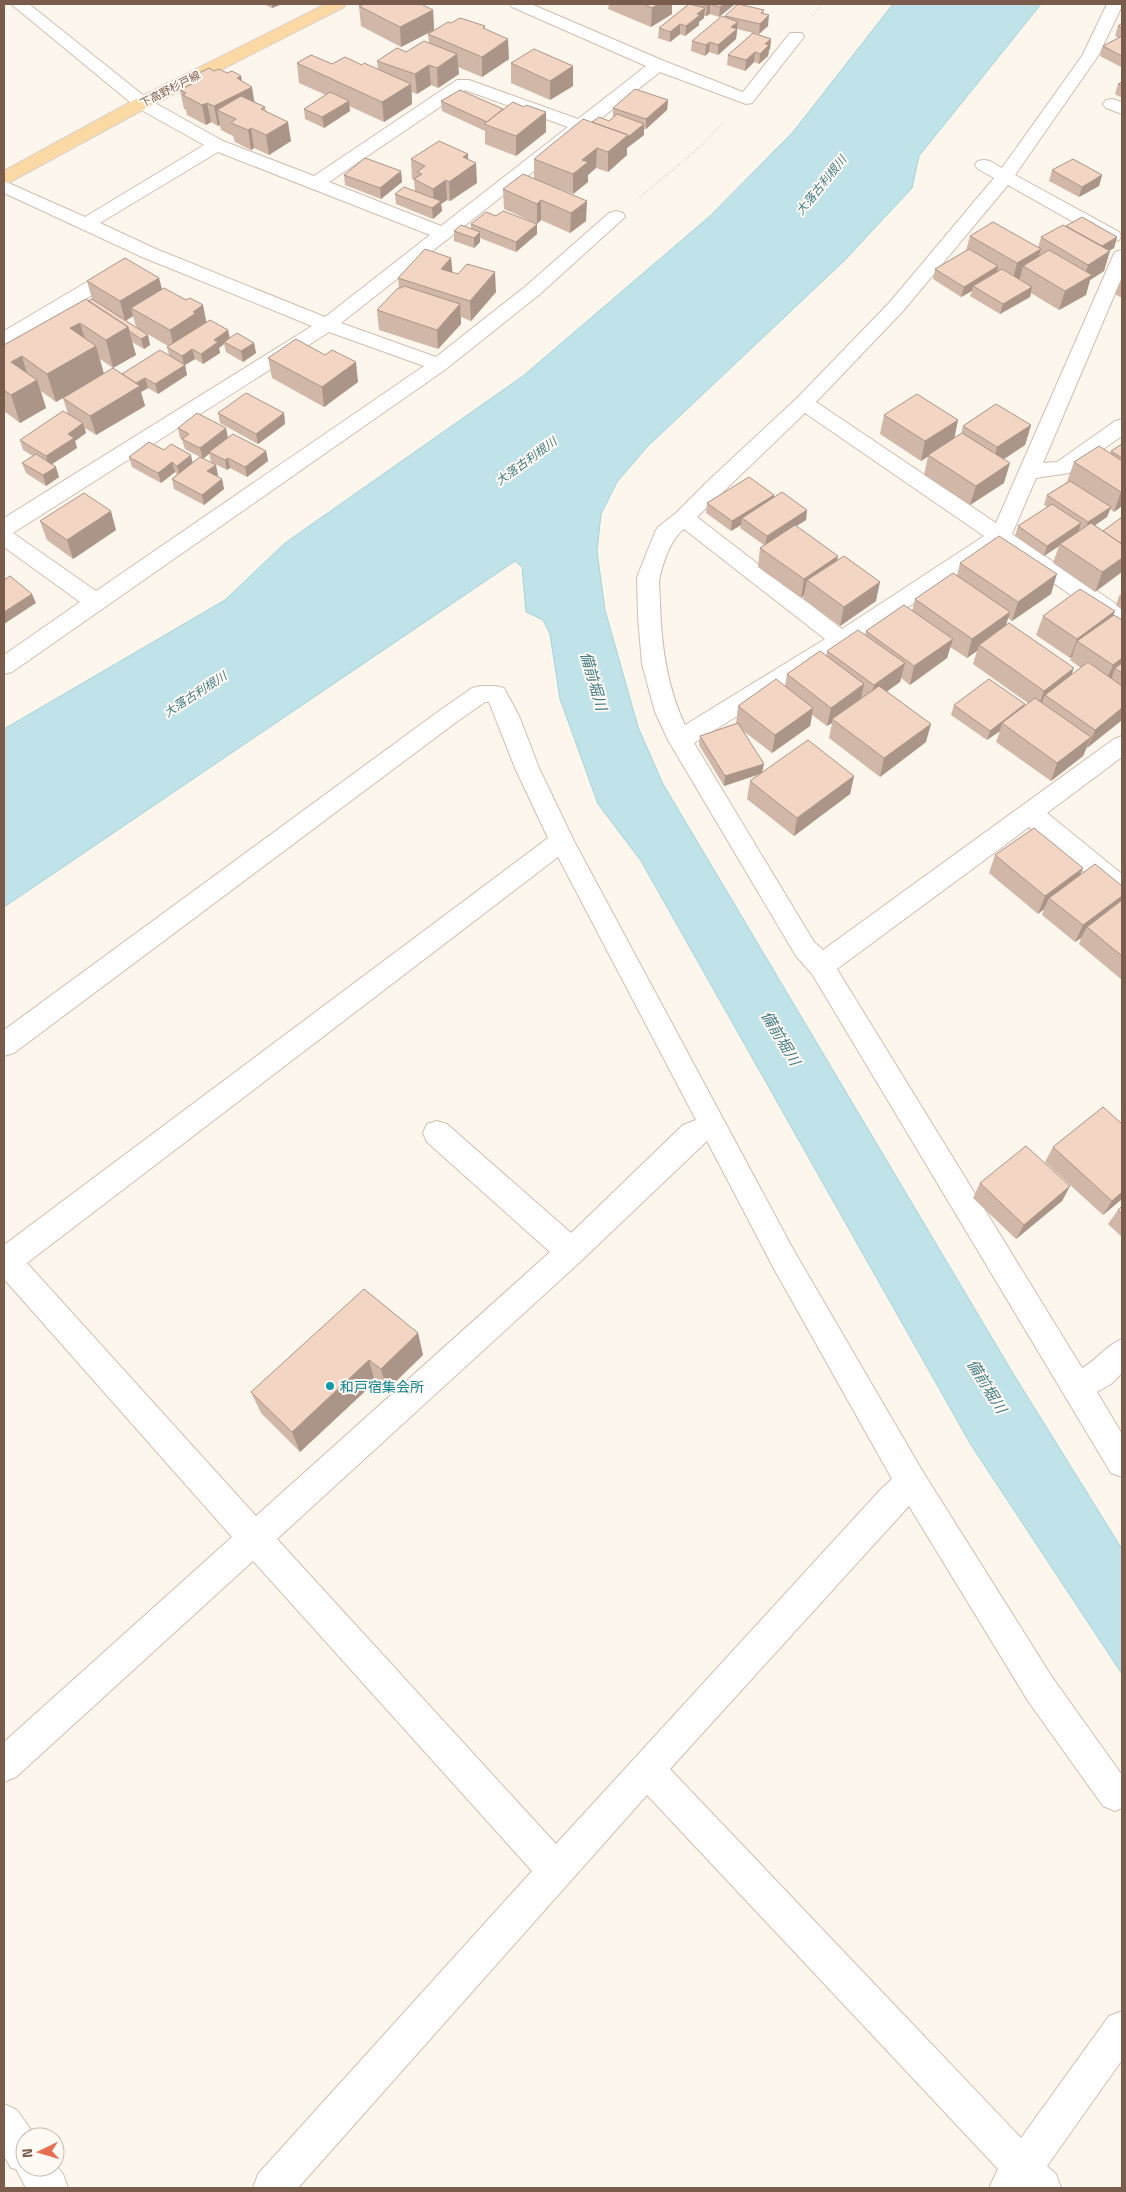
<svg xmlns="http://www.w3.org/2000/svg" width="1126" height="2192" font-family="'Titillium Web','Noto Sans JP',sans-serif">
<style>
.water{fill:#bfe3e8;stroke:#a5d3da}
.lines{fill:none;stroke-linecap:round;stroke-linejoin:round}
.minor-casing{stroke:#d1beb0;stroke-width:2}
.major-casing{stroke:#dad1cd;stroke-width:2}
.path{stroke:#d9b8a5;stroke-width:2;stroke-dasharray:0.5 2.5;stroke-linecap:butt}
.minor{fill:#fff;fill-rule:evenodd}
.major{fill:#fbd9a5;fill-rule:evenodd}
.wall{fill:#d1b7a8;fill-rule:evenodd}
.shaded-wall{fill:#aa9588}
.building{fill:#f3d5c3;stroke:#aa9588}
.culture-dot{fill:#0f9aa8;stroke:#fffaf3;stroke-width:2}
.labels{text-anchor:middle;dominant-baseline:central;stroke-width:4;stroke-linejoin:round;paint-order:stroke}
.far-street-label{font-size:11px;fill:#7a5c4d;stroke:#fffaf3}
.far-water-label{font-size:12px;font-style:italic;fill:#437c86;stroke:#fffaf3}
.culture-label{font-size:14px;fill:#0d838f;stroke:#fffaf3;text-anchor:start}
.water-label{font-size:15px;font-style:italic;fill:#437c86;stroke:#fffaf3}
</style>
<rect width="100%" height="100%" fill="#fdf6ec"/>
<path class="water" d="M893 4H1041L919 156 912 188 845 260 647 447 617 482 601 514 597 551 605 610 638 727 663 784 1014 1375 1122 1549V1674L971 1445 641 861 598 804 560 699 550 634 543 620 526 612 522 567 515 561 4 907V729L225 600 285 543 523 376 710 216 793 132Z"/>
<g class="lines">
<g class="minor-casing">
<path id="minor" d="M11 4H29L148 99 223 141 314 176 457 80H469L578 119 646 66 512 7 510 4H531L664 61 743 92 790 33H802L804 37 752 103 746 104 660 72 341 323 436 357 526 286 609 213 616 211 623 213 625 217 540 294 446 369 12 672 4 674V655L80 602 4 547V518L312 326 142 257 4 193V181L85 217 204 145 136 107ZM465 90 568 127 441 226 329 182ZM218 152 430 235 325 317 156 249 100 223ZM329 332 424 366 96 591 13 533Z
M1107 4H1122V6L1098 56 1015 175 1119 232 1121 236 1119 240 1112 242 1105 240 1008 185 903 311 816 402 996 523 1113 256 1115 252 1122 250V277L1043 463 1057 462 1115 421 1122 419V436L1069 473 1036 478 1012 534 1122 608V627L1114 625 1000 546 849 646 694 743 814 942 823 950 1114 739 1122 736V757L1047 813 1122 874V898L1113 895 1029 827 837 969 1082 1368C1097 1360 1106 1345 1122 1339V1373L1111 1384 1097 1392 1122 1434V1477L1111 1473 812 974 796 956 668 740 655 712 642 664 638 617 637 577 655 532 658 527 676 513 709 480 797 398 889 303 994 178 978 169 975 165 978 161 984 160 990 161 1002 168 1082 56ZM805 413 984 536 842 629 697 517ZM684 529 825 639 685 725C667 687 661 644 660 602 660 594 658 583 660 576 664 560 671 539 684 529Z
M1112 99 1122 102V114L1106 108 1103 104 1106 100Z
M121 264 128 266 130 270 128 274 11 343 4 345V331L114 266Z
M480 686H496L504 688 519 716 539 768 574 841 793 1249 923 1472 1052 1677 1122 1775V1808L1115 1811 1103 1806 1028 1701 909 1506 670 1769 1021 2138 1109 2016 1122 2011V2060L1047 2166 1056 2174 1061 2188H989L998 2169 647 1795 298 2188H253L258 2174 532 1871 253 1561 16 1777 4 1782V1742L232 1537 4 1279V1245L548 838 515 768 489 702H485L455 723 14 1053 4 1056V1030L439 711 472 688ZM558 857 696 1120 683 1125 571 1233 447 1124 437 1121 427 1124 423 1133 427 1142 550 1252 256 1516 27 1263ZM707 1141 773 1267 892 1479 881 1489 556 1844 277 1539 581 1261Z
M4 2104 17 2110 36 2137H25V2167H55V2164L63 2174 68 2188H26L16 2169 11 2168 4 2156Z"/>
</g>
<g class="major-casing">
<path id="major" d="M326 4H346L344 7 148 107 10 182 4 183V171L136 99Z"/>
</g>
<path class="path" d="M813 15 822 4
M640 197 693 153 723 123"/>
<use href="#minor" class="minor"/>
<use href="#major" class="major"/>
</g>
<path class="wall" d="M264 4H282L272 8Z
M609 4H672V14L651 27 608 9Z
M689 4H735L719 17 710 14 706 16H704V18L699 22V25L685 36 680 34 670 42 658 38 659 28Z
M359 6 433 10 434 30 401 47 361 26Z
M764 10 763 14 768 26 759 34 754 33 771 39 770 49 769 50 768 56 759 64 754 62 745 71 727 65 728 55 753 33 737 29 736 39 718 55 709 52 705 56 691 51 692 41 725 18V16Z
M451 23 485 26V29L509 59 482 77 458 67 459 74 438 88 431 85 417 94 412 92V104L384 122 349 106 350 111 324 128 305 119 304 109 326 95 299 83 297 63 362 65 378 69 377 61 406 52 429 43 428 34Z
M1122 23V67H1121L1100 56 1103 46 1119 38 1115 36 1118 26Z
M511 63 573 66V86L550 100 511 83Z
M214 71 242 81 255 102 265 107 266 111 291 141 269 155 254 148 251 150 235 142 233 136 221 130 220 125 218 126 211 122 206 125 187 115 186 110 184 109 180 90 196 81 195 75Z
M1122 82V98L1115 94 1118 84Z
M668 100 667 110 646 129H644V135L627 148V155L608 172 596 168 588 175V182L573 194 548 185 586 221 570 233 541 220 537 224 504 209 503 189 534 178V159L592 122 609 121 613 118V108Z
M441 101 503 109 524 107 546 132 516 156 485 144V131L442 111Z
M411 159 468 160 477 183 450 201 447 200 441 204 442 211 433 219 396 204 395 194 415 191 414 180 412 179Z
M1052 170 1102 175 1099 186 1079 197 1049 181Z
M401 171 402 182 381 199 345 185 344 175Z
M471 224 537 234 516 252 480 238V242L474 248 454 241V231L471 229Z
M1066 226 1117 237 1114 248 1109 251 1104 271 1090 280 1086 295 1059 310 1031 293 1030 297 1000 314 970 296 972 291 961 297 933 279 935 269 966 251 970 236 1038 248 1041 237Z
M451 258 452 273 496 292 471 321 461 317V324L438 349 379 330 377 310 399 288 398 278Z
M159 278 162 289 207 322 228 330 230 338 254 343 256 353 243 362 226 352 224 344 219 348 220 353 203 364 195 359 185 365 187 375 158 394 148 388 141 392 145 406 96 435 85 428 86 433 75 441 77 448 52 464 59 477 46 486 26 473 22 463 33 456 23 450 20 440 68 414 63 398 83 386 56 402 41 391 46 408 20 423 4 411V345L92 299 87 281ZM133 316 136 327 126 321ZM144 332 168 346 167 347 169 355 122 374H104L100 359 113 368 136 355 132 342 144 349 150 345 148 335Z
M1122 281V298L1115 294 1119 284Z
M325 355 358 382 324 407 272 378 268 358Z
M218 413H284L285 424 258 444 220 423Z
M884 415 954 439 961 434 963 426 1031 425 1025 445 1003 459 1004 483 970 505 924 475 928 456 921 461 880 434Z
M178 428 228 438 266 451 268 461 247 477 230 468 227 470 211 462 209 453 203 458 218 475 216 476 222 479 224 489 204 505 174 489 172 479 177 474 175 472 161 483 132 467 129 457 164 450 193 462 200 457 185 449 182 440 180 438Z
M1122 444V506L1114 512 1110 509 1107 517 1095 525 1103 531 1122 517 1095 592 1053 563 1059 546 1044 556 1015 536 1018 526 1047 507 1044 505 1047 495 1067 482 1074 462 1110 453 1111 451Z
M774 498 807 510 806 520 796 526 838 560 876 601 840 626 803 599 804 595 801 598 758 567 760 548 764 545 740 528 741 525 731 531 706 513 707 503Z
M40 521 116 530 73 559 47 540Z
M960 563 1051 594 1012 621 1008 618 1006 626 1072 674 1081 668 1070 660 1072 657 1070 658 1036 635 1043 616 1115 611 1113 615 1122 620V720L1087 748V747L1083 756 1051 781 996 742 1000 731 987 740 951 715 954 705 1025 704 1024 707 1028 703 973 664 977 651 967 658 950 647 947 658 910 685 901 678 900 682 887 691 926 742 880 777 829 738 832 723 827 726 812 715 810 726 772 753 742 730 762 772 854 776 850 794 794 836 747 799 750 781 758 775 724 786 699 745 700 736 736 724 738 706 785 686 787 674 826 656 827 651 865 635 866 631 912 611 915 599 957 576Z
M1122 593V610L1116 605 1119 596Z
M995 855 1081 874 1122 886V980L1079 944 1081 938 1075 942 1042 915 1044 909 1038 914 989 873Z
M1053 1147 1122 1199 1103 1215 1045 1162Z
M980 1183 1070 1186 1062 1201 1016 1239 973 1198Z
M1122 1206V1237L1108 1224 1118 1210Z
M418 1333 423 1355 387 1390 375 1382 300 1452 261 1413 251 1392Z"/>
<path class="shaded-wall" d="M272 4H282L272 8Z
M657 4H672V14L651 27 652 8Z
M710 4V14L706 16 707 6Z
M724 4H735L719 17 720 7Z
M705 8 704 18 699 22V25L685 36 686 26 697 14Z
M433 10 434 30 401 47 400 27Z
M769 15 768 26 759 34 760 24Z
M738 22 736 39 718 55V45L731 27Z
M680 24V34L670 42V32Z
M508 39 509 59 482 77V57Z
M771 39 770 49 769 50 768 56 759 64 760 54 765 44Z
M710 42 709 52 705 56 706 45Z
M755 52 754 62 745 71 746 60Z
M457 54 459 74 438 88 437 68Z
M429 65 431 85 417 94 415 74Z
M573 66V86L550 100V81Z
M241 76 244 91 252 87 255 106 217 110 220 125 218 126 214 106 237 78Z
M411 84 412 104 384 122 382 102Z
M668 100 667 110 646 129V119Z
M349 101 350 111 324 128 322 117Z
M207 103 211 122 206 125 202 105Z
M546 112V132L516 156V136Z
M288 122 291 141 269 155 266 135Z
M644 124V135L627 148V155L608 172V152L628 135Z
M251 128 254 148 251 150 248 130Z
M597 148 596 168 588 175V182L573 194V174L582 160Z
M468 154V168L476 163 477 183 450 201 449 182 463 157Z
M401 171 402 182 381 199 380 188Z
M1102 175 1099 186 1079 197 1082 187Z
M446 180 447 200 441 204 442 211 433 219 432 208 434 207 433 189Z
M541 200V220L537 224V204Z
M587 201 586 221 570 233 571 213Z
M537 224V234L516 252V242Z
M480 232V242L474 248V238Z
M1117 237 1114 248 1093 260 1096 250Z
M1041 249 1035 269 1023 266 1020 278 1012 283 1017 263Z
M1110 251 1104 271 1090 280 1086 295 1059 310 1065 291 1084 279 1088 265Z
M451 258 453 277 441 269Z
M998 266 996 277 973 286 972 291 961 297 964 287Z
M495 272 496 292 471 321 470 301Z
M159 278 164 298 131 308 133 316 125 321 120 301Z
M1032 287 1030 297 1000 314 1003 304Z
M460 304 461 324 438 349 437 330Z
M203 305 207 325 174 350 170 330 193 312Z
M80 323 88 350 96 346 104 374 56 402 47 374 70 328Z
M128 327 136 355 113 368 106 340Z
M228 330 230 341 224 342V344L219 348 220 353 203 364 201 354 214 340Z
M148 335 150 345 144 349 141 339Z
M254 343 256 353 243 362 241 351Z
M192 349 195 359 185 365 187 375 158 394 155 384 184 365 182 356Z
M22 356 30 384 37 380 46 408 20 423 11 395V362Z
M356 362 358 382 324 407 322 387Z
M145 378 148 388 141 392 145 406 96 435 90 416Z
M284 413 285 424 258 444 256 434Z
M958 420 954 440 921 461 925 441Z
M83 423 86 433 75 441 77 448 49 466 46 456 68 434Z
M1031 425 1025 445 992 467 997 447Z
M226 428 228 438 203 459 200 448Z
M266 451 268 461 247 477 245 467Z
M191 455 193 465 180 476 177 466Z
M228 458 230 468 227 470 225 460Z
M172 462 175 472 161 483 158 473Z
M1010 463 1004 483 970 505 976 486Z
M216 465 218 475 210 482 207 471Z
M56 467 59 477 46 486 43 475Z
M222 479 224 489 204 505 202 495Z
M1122 491V506L1114 512 1121 492Z
M774 495 773 505 742 518 741 525 731 531 732 521Z
M1111 507 1107 517 1085 532 1088 522Z
M807 510 806 520 765 546 767 536Z
M111 511 116 530 73 559 67 540Z
M1081 523 1078 533 1060 544 1059 546 1044 556 1047 546Z
M838 556 835 575 807 580 804 595 801 598 804 579Z
M1122 558V572L1095 592 1102 572Z
M1057 574 1051 594 1012 621 1018 602Z
M880 582 876 601 840 626 844 607Z
M32 594 36 603 4 624V612Z
M1115 611 1108 630 1077 641 1072 657 1070 658 1077 639Z
M1010 612 1004 631 979 645 977 651 967 658 972 639Z
M953 639 947 658 910 685 914 666Z
M1122 658V671L1115 668 1111 680 1105 684 1113 665Z
M905 663 900 682 869 704 874 685Z
M1074 668 1067 686 1045 695 1040 707 1037 709 1044 691Z
M864 684 860 703 832 719V723L827 726 831 708Z
M1025 704 1021 714 1002 723 1000 731 987 740 990 731Z
M813 708 810 726 772 753 775 735Z
M1122 708V720L1087 748 1095 730Z
M931 724 926 742 880 777 884 758Z
M1091 737 1083 756 1051 781 1057 763Z
M764 764 762 773 724 786 725 776Z
M854 776 850 794 794 836 797 818Z
M1083 868 1076 886 1049 898 1044 909 1038 914 1045 896Z
M1122 896V905L1087 927 1081 938 1075 942 1083 925Z
M1070 1186 1062 1201 1016 1239 1024 1225Z
M1122 1192V1199L1103 1215 1112 1201Z
M418 1333 423 1355 387 1390 381 1369Z
M369 1360 375 1382 300 1452 292 1432Z"/>
<path class="building" d="M364 4H421L433 10 400 27 359 6Z
M643 4H658L652 8Z
M689 4 705 8 697 14 700 15 686 26 680 24 670 32 659 28Z
M699 4H710L707 6Z
M710 4H724L720 7Z
M738 4 764 10 761 13 769 15 760 24 725 16Z
M722 16 738 22 731 27 737 29 718 45 710 42 706 45 692 41Z
M460 18 485 26 483 28 508 39 482 57 428 34 448 22 451 23Z
M1122 23V28L1118 26Z
M753 33 771 39 765 44 769 45 760 54 755 52 746 60 728 55Z
M1122 36V56L1103 46Z
M424 41 457 54 437 68 429 65 415 74 377 61 397 48 406 52Z
M534 49 573 66 550 81 511 63Z
M311 55 332 64 345 57 362 65 364 63 411 84 382 102 297 63Z
M209 68 214 71 219 69 227 73 232 71 241 76 237 78 252 87 214 106 207 103 202 105 183 95 186 93 180 90 202 79 195 75Z
M1122 82V86L1118 84Z
M635 89 668 100 646 119 613 108Z
M460 90 503 109 487 122 441 101Z
M330 92 349 101 322 117 304 109Z
M241 96 265 107 261 109 288 122 266 135 251 128 248 130 231 123 236 119 217 110Z
M513 102 524 107 526 105 546 112 516 136 484 124Z
M617 114 644 124 628 137V135L592 122 599 117 609 121Z
M583 119 628 135 608 152 597 148 582 160 588 162 573 174 534 159Z
M439 141 468 154 463 157 476 163 449 182 446 180 433 189 414 179 422 174 417 172 425 166 411 159Z
M365 158 401 171 380 188 344 175Z
M1073 159 1102 175 1082 187 1052 170Z
M523 174 587 201 571 213 541 200 537 204 503 189Z
M404 187 441 201 432 208 395 194Z
M503 211 537 224 516 242 471 224 486 212 496 216Z
M1082 217 1117 237 1102 246 1066 226Z
M993 222 1041 249 1017 263 970 236Z
M461 225 480 232 474 238 454 231Z
M1063 225 1110 251 1088 265 1041 237Z
M425 249 451 258 441 269 458 274 467 264 495 272 470 301 398 278Z
M969 249 998 266 964 287 935 269Z
M1049 250 1092 275 1065 291 1023 266Z
M125 258 159 278 120 301 87 281Z
M1002 269 1032 287 1003 304 973 286Z
M404 286 460 304 437 330 377 310 398 288H401Z
M164 288 186 300 190 298 203 305 193 312 196 313 170 330 131 308Z
M86 299 128 327 106 340 80 323 70 328 96 346 47 374 22 356 11 362 37 380 11 395 4 390V345Z
M92 299 148 335 141 339 129 331 128 327 88 301Z
M210 320 228 330 214 340 218 342 201 354 192 349 182 356 167 347Z
M237 333 254 343 241 351 224 342Z
M296 339 325 355 332 350 356 362 322 387 268 358Z
M160 350 185 365 155 384 145 378 136 383 122 374Z
M113 368 140 386 90 416 63 398Z
M246 393 284 413 256 434 218 413Z
M917 394 958 420 925 441 884 415Z
M996 404 1031 425 997 447 963 426Z
M63 411 83 423 68 434 74 438 46 456 20 440Z
M197 413 226 428 200 448 182 439 189 434 178 428Z
M962 433 1010 463 976 486 928 455Z
M233 434 266 451 245 467 228 458 225 460 209 452Z
M149 442 164 450 171 444 191 455 177 466 172 462 158 473 129 457Z
M1122 444V458L1111 451Z
M1099 446 1122 461V491L1121 492 1074 462Z
M36 454 56 467 43 475 22 463Z
M200 457 216 465 207 471 222 479 202 495 172 479Z
M749 477 774 495 732 521 707 503Z
M1070 481 1111 507 1088 522 1047 495Z
M782 492 807 510 767 536 742 518Z
M84 493 111 511 67 540 40 521Z
M1052 504 1081 523 1047 546 1018 526Z
M1122 517V544L1103 531Z
M1091 523 1122 544V558L1102 572 1060 544Z
M795 525 838 556 804 579 760 548Z
M999 536 1057 574 1018 602 960 563Z
M844 556 880 582 844 607 807 580Z
M953 573 1010 612 972 639 915 599Z
M10 576 32 594 4 612V580Z
M1080 589 1115 611 1077 639 1043 616Z
M904 605 953 639 914 666 866 631Z
M1114 615 1122 620V658L1113 665 1077 641Z
M1009 623 1074 668 1044 691 979 645Z
M858 630 905 663 874 685 827 651Z
M820 651 864 684 831 708 787 674Z
M1088 662 1122 686V708L1095 730 1045 695Z
M1122 663V673L1115 668Z
M776 679 813 708 775 735 738 706Z
M989 679 1025 704 990 731 954 705Z
M879 686 931 724 884 758 832 719Z
M1035 698 1091 737 1057 763 1002 723Z
M738 723 764 764 725 776 700 736Z
M808 740 854 776 797 818 750 781Z
M1034 828 1083 868 1045 896 995 855Z
M1095 864 1122 886V896L1083 925 1049 898Z
M1122 900V956L1087 927Z
M1103 1107 1122 1124V1192L1112 1201 1053 1147Z
M1026 1146 1070 1186 1024 1225 980 1183Z
M1122 1206V1214L1118 1210Z
M364 1289 418 1333 381 1369 369 1360 292 1432 251 1392Z"/>
<circle class="culture-dot" cx="330" cy="1386" r="5"/>
<g class="labels">
<g class="far-street-label">
<text transform="translate(170 89) rotate(-27)">下高野杉戸線</text>
</g>
<g class="far-water-label">
<text transform="translate(821 185) rotate(-51)">大落古利根川</text>
<text transform="translate(526 461) rotate(-36)">大落古利根川</text>
<text transform="translate(195 694) rotate(-33)">大落古利根川</text>
</g>
<g class="culture-label">
<text x="340" y="1386">和戸宿集会所</text>
</g>
<g class="water-label">
<text transform="translate(594 681) rotate(74)">備前堀川</text>
<text transform="translate(781 1038) rotate(59)">備前堀川</text>
<text transform="translate(987 1386) rotate(58)">備前堀川</text>
</g>
</g>
<rect width="1126" height="2192" fill="none" stroke="#7a5c4d" stroke-width="10"/>
<g transform="translate(40 2152) rotate(265)"><circle r="24" fill="#fffaf3" stroke="#cabbb1"/>
<path d="M0-4L9 19L0 12L-9 19Z" fill="#e76f51"/>
<text y="-8" font-size="14" font-weight="bold" text-anchor="middle" fill="#7a5c4d">N</text>
</g>
</svg>
